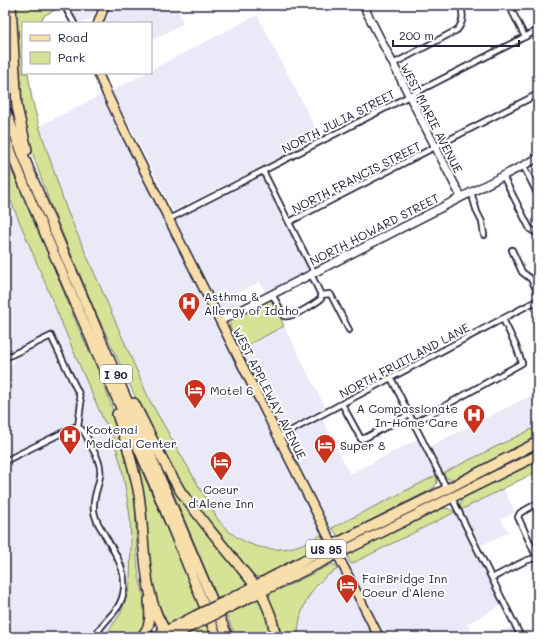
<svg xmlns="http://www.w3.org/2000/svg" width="543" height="642" font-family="Mali,sans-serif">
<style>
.built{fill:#e9e9f8}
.green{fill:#d6e396;stroke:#7c8268}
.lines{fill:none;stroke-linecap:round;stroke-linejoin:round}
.street-casing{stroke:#22223b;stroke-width:8}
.secondary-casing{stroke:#22223b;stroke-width:10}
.primary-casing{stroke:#22223b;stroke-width:11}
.highway-casing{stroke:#22223b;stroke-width:12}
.street{stroke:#fff;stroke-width:4.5}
.secondary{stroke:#fff;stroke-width:7}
.primary{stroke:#f8deab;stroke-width:8}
.highway{stroke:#f8deab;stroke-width:9}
.highway-bridge-casing{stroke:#22223b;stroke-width:12;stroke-linecap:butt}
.highway-bridge{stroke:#f8deab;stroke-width:9}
.labels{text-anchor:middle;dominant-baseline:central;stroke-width:4;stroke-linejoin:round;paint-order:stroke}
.shield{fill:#fff;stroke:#646476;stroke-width:1}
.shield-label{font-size:11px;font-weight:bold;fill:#22223b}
.street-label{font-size:12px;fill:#22223b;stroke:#fff}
.poi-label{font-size:12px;fill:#22223b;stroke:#fff;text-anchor:start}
</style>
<rect width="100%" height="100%" fill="#fff"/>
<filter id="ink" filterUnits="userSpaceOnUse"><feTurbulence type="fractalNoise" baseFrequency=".025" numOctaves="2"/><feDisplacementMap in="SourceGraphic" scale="8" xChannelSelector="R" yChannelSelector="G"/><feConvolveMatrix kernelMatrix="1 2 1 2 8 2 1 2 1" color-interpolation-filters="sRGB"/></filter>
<g filter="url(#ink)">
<path class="built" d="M67 5H99L93 16 88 21 84 22 78 21 74 18Z
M111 5H176L183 22 181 25 151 41V23H105Z
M257 15 320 137 173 211 135 136 111 91 146 73H151V70Z
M101 95 322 534 308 541 289 548 277 549 266 548 247 543 230 533 217 519 150 401 66 208 39 126Z
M260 176 263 177 308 269 307 271 265 292 260 282 235 294 241 305 229 311 224 312 221 310 176 220Z
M5 187 38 268 107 427 112 434 122 468 130 516 131 543 130 583 128 594 121 613 104 637H5V464L73 430 80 432 89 448 95 445 82 423 83 409 81 393 52 333 14 351 5 349Z
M284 326 325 407 282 430 240 349Z
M49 340 51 343 74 388 78 406 76 421 5 456V368L12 365 16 355 46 341Z
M538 392V426L443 473 430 446Z
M321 417 350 474 418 439 437 475 331 529 286 439 287 435Z
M503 488 515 512 501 519 508 532 480 546 461 510Z
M455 512 502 605 467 624 474 637H385L349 565Z
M339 568 374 637H298L299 618 308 597 325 577Z
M512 627 517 637H492Z"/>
<path class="green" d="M5 5H8L13 108 12 109 5 90Z
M15 5H60L61 7 45 15 39 23H23V73H28L32 99 39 126 66 208 150 401 217 518C233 541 262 553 289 548 300 546 311 540 321 535L324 542 323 544 319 546 320 548 265 575 259 577 254 576 222 539 186 494 161 452 96 313 49 201 22 123Z
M5 157 34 218 78 327 102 379 117 422 135 493 137 559 139 577 147 609V620L143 630 136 637H104L121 613 128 594 130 583 131 543 130 516 122 468 112 434 103 419 76 357 5 187Z
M271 298 284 326 240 349 230 327V320Z
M538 426V436L454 479H448L443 473Z
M538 444V450L471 484 470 482Z
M135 455 201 608 169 624 166 623 161 615 154 591Z
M538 459V471L461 510C459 504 461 500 466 496Z
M168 475 247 582 246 585 218 599 166 476Z
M437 475V482L434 488 340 536 337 535 332 528Z
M447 508 455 512 351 564 348 559V555L353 553 354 550 404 525 424 518 441 509Z
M332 564 335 565 338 569C312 582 298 609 298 637H279C277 629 268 603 269 597 270 591 276 590 281 589Z
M257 597 260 598 274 637H236L225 612Z
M206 621 212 637H180Z"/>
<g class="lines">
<g class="street-casing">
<path id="street" d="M64 5 74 23
M509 5 525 37
M393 64 457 30C464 22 464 14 460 5
M523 165 538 195
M263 171 314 272
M503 176 530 229 538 234
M471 192 477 212 482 222 484 235
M169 219 538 30
M289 222 538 94
M512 250 522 272 531 279 538 293
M272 294 284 316C293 318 313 305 321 299V295L311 274
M321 295 330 294 331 295 349 330
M535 302 538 307
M5 358 51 336 79 394 81 403 78 427
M391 378 447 489
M342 404 361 439 367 437 410 414
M414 423 522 363 516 346 503 319
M279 437 538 300
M5 461 74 427H78C85 431 87 437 90 444 95 453 102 465 100 475 99 487 92 498 94 511 95 518 98 524 102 530 112 549 126 566 124 589 121 614 104 617 95 637
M452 498 521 637
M537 558 518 517 520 513 538 503
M492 578 525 561 538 557"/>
</g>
<g class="secondary-casing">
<path id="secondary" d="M363 5 461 197
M220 321 538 158"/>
</g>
<g class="primary-casing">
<path id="primary" d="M98 23 105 5
M98 73 107 94 126 134 379 637"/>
</g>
<g class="highway-casing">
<path id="highway" d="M11 5 17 107 27 150
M5 110 38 192 228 637
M5 137 30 199 158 493 217 637
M134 403 167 468 181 492 206 525 262 594 271 616 276 637
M117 414C126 441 134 467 139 495 146 540 140 599 170 637
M228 600 333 545 447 489 538 442
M230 607 538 455
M141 637C152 626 150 615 149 600
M154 637 195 616
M170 637 198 623"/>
</g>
<use href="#street" class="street"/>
<use href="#secondary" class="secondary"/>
<use href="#primary" class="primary"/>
<use href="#highway" class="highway"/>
<g class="highway-bridge-casing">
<path id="highway-bridge" d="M195 616 228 600
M198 623 230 607"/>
</g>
<use href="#highway-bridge" class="highway-bridge"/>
</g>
</g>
<defs>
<g id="hospital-pin" transform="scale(1.15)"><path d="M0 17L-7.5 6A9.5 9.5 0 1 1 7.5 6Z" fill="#c8321e" stroke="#fff"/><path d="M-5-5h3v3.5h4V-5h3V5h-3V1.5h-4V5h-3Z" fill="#fff"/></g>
<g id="hotel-pin" transform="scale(1.15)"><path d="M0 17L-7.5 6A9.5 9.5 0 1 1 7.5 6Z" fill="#c8321e" stroke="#fff"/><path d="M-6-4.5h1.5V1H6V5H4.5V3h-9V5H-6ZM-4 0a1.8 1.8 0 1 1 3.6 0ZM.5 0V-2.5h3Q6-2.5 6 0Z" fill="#fff"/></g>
</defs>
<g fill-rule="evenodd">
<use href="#hospital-pin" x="189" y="303"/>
<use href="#hotel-pin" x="195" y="390"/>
<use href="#hospital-pin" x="474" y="415"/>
<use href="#hospital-pin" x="70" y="436"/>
<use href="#hotel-pin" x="325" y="445"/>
<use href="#hotel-pin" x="221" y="462"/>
<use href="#hotel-pin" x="347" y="585"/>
</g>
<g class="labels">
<g class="shield">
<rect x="100" y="365" width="32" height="18" rx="3"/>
<rect x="306" y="540" width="40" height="18" rx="3"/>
</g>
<g class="shield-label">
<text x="116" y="374">I 90</text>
<text x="326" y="549">US 95</text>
</g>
<g class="street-label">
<text transform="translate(432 118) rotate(63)">WEST MARIE AVENUE</text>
<text transform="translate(338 121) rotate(-27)">NORTH JULIA STREET</text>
<text transform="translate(356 177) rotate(-27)">NORTH FRANCIS STREET</text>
<text transform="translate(374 229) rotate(-27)">NORTH HOWARD STREET</text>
<text transform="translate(404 360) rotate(-28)">NORTH FRUITLAND LANE</text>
<text transform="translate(270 393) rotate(63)">WEST APPLEWAY AVENUE</text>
</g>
<g class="poi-label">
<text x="204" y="296">Asthma &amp;<tspan x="204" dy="14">Allergy of Idaho</tspan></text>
<text x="210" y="390">Motel 6</text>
<text x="458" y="408" text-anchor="end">A Compassionate<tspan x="458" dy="14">In-Home Care</tspan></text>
<text x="86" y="429">Kootenai<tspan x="86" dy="14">Medical Center</tspan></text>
<text x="340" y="445">Super 8</text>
<text x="221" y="489" text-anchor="middle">Coeur<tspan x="221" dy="14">d'Alene Inn</tspan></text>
<text x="362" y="578">FairBridge Inn<tspan x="362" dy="14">Coeur d'Alene</tspan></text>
</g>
</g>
<rect width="543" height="642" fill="none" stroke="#fff" stroke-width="20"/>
<rect x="10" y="10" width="523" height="622" fill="none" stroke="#22223b" stroke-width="1.5" filter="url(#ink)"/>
<rect x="22" y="22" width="130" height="52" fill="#ffffff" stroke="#a7a7b1"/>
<rect x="30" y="35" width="20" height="6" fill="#f8deab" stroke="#a7a7b1"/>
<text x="58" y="42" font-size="12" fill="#22223b">Road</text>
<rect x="30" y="52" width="20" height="12" fill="#d6e396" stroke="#a7a7b1"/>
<text x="58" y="62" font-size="12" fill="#22223b">Park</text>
<path d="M393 40v6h126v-6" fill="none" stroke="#22223b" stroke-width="2"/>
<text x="399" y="40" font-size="12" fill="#22223b" stroke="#ffffff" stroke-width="3" paint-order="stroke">200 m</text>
</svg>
